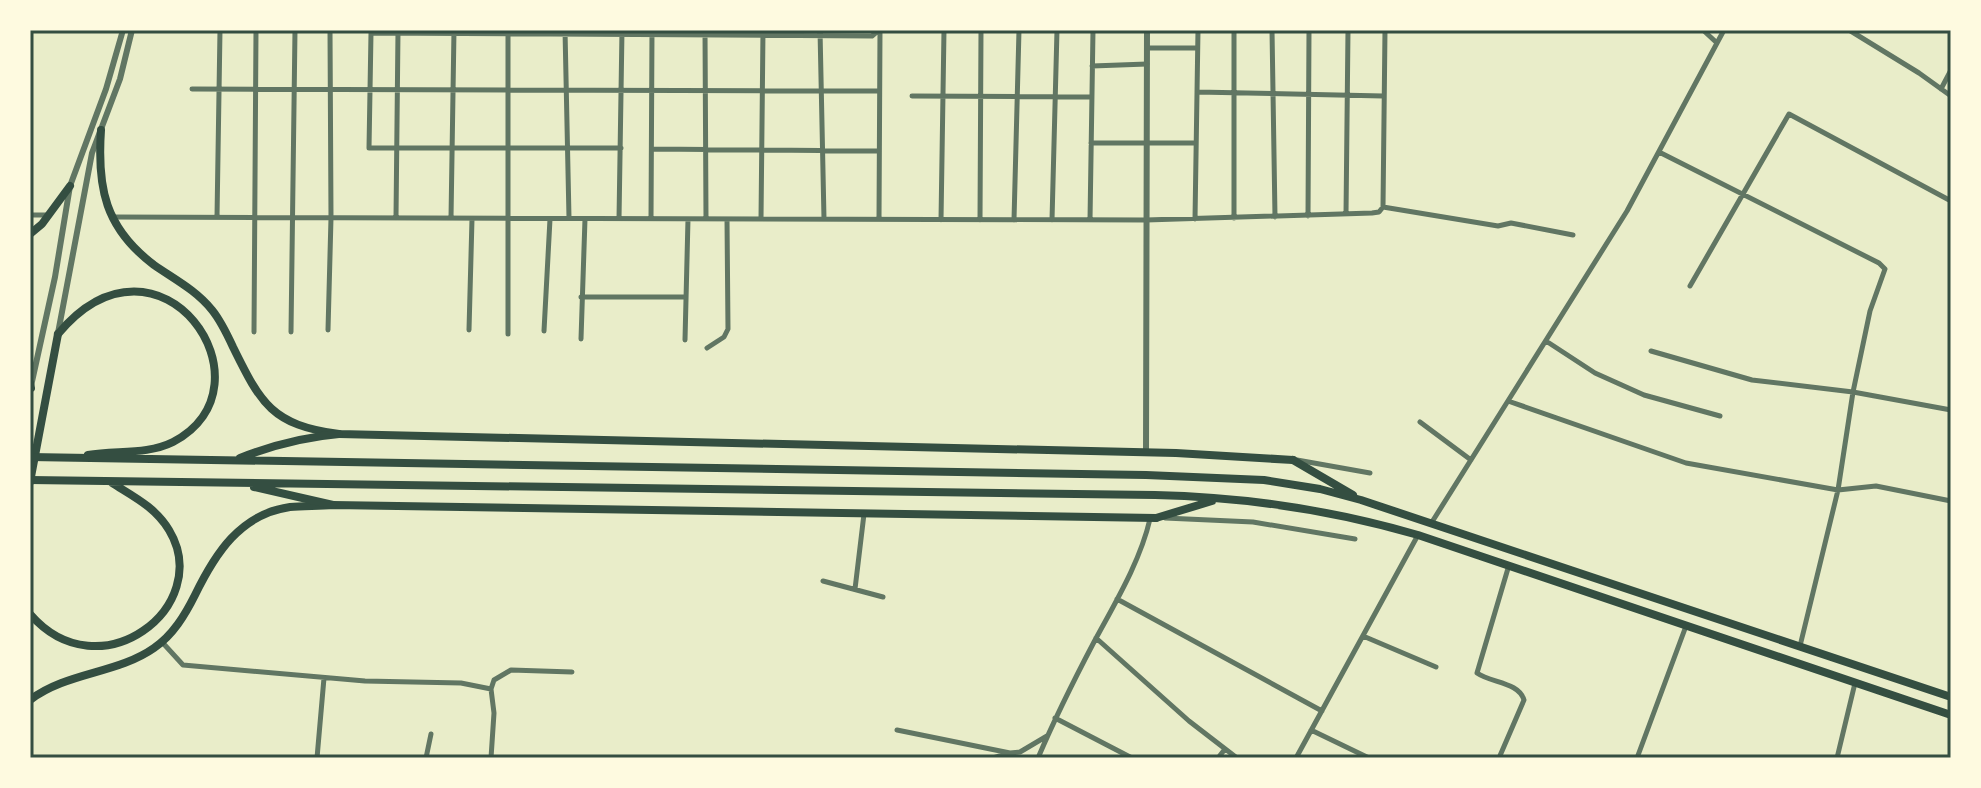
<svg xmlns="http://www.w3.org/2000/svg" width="1981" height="788" font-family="Mulish,sans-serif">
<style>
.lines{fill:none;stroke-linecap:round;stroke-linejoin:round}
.minor{stroke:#617663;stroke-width:5}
.tertiary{stroke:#617663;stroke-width:6}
.primary{stroke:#344e41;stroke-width:8}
.trunk{stroke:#344e41;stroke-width:8}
.neatline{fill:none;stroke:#344e41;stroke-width:3}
</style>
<rect width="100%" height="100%" fill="#e9edc9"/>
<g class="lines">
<path class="minor" d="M565 30 569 218
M705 30 706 219
M820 30 824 219
M1234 30V218
M1272 30 1275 217
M1703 30 1717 43
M1849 30 1919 73 1951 96
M1147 48H1197
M1092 66 1147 64
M192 89 879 91
M1941 89 1951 70
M1197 92 1383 96
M912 96 1092 97
M1091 143H1196
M621 148H369L371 33 872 36 879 30
M652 149 879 151
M1659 152 1879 263 1885 269 1870 311 1853 392 1838 490 1800 646
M1383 207 1385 30
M1346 214 1348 30
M30 215H48
M1308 216 1309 30
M114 217 1146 220 1372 213 1379 212 1383 207 1498 226 1511 223 1573 235
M217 217 220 30
M396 217 398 31
M451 218 454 30
M619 219 622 30
M651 219 652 30
M761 219 763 30
M879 219 880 30
M1195 219 1198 30
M941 220 944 30
M980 220 981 30
M1014 220 1019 30
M1052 220 1057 30
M1090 220 1093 30
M1690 286 1789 114 1951 201
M581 297H686
M328 330 331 218 330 30
M469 330 472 219
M544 331 550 219
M254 332 256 30
M291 332 295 30
M508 334V31
M581 339 585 219
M685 340 688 219
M1546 341 1595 373 1644 395 1720 416
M707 348 724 337 728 329 727 219
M1651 351 1752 380 1853 392 1951 410
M1508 401 1686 463 1838 490 1876 486 1951 501
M1420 422 1471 460
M1297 460 1370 473
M1165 518 1253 522 1355 539
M1432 522 1627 211 1724 30
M823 581 883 597
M855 589 864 514
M1117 599 1322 711
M1363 636 1436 667
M1096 638 1189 721 1237 758
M162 642 183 665 365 681 461 683 491 689
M1055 718 1132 758
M897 730 1010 753 1020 752 1047 736
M1311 730 1369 758
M317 758 324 678
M426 758 431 734
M491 758 494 713 491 689 494 680 511 670 572 672
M993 758 1006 754
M1038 758C1055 718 1074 680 1094 642 1115 603 1140 562 1150 519
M1218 758 1225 749
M1296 758 1418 535
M1499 758 1524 700C1519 682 1491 683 1477 673L1509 565
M1637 758 1686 626
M1837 758 1855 683"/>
<path class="tertiary" d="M58 333 92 153 120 79 132 30
M31 386 55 277 70 186 106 89 123 30
M1146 452 1147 30"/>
<path class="primary" d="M101 130C97 188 105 228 154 265 174 279 196 290 212 310 221 321 227 334 233 347 261 404 272 425 339 434L1176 453 1293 460
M30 482 58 334
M30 700C67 672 117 674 154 648 173 635 185 615 195 595 215 554 240 514 290 507 304 506 319 506 333 505L1156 518"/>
<path class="trunk" d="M30 234 42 224 70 186
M58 334C160 212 280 386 173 442 147 455 116 450 88 455
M30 383 31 388
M30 457 1146 475 1264 480 1320 489 1361 500 1951 697
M240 458C273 445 303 437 339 434
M1293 460 1353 495
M30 480 1155 495C1246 497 1332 510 1418 535L1951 715
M254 487 333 505
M1156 518 1212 501
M30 614C100 695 215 606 169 530 155 507 134 497 112 483"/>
</g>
<rect width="1981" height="788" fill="none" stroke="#fefae0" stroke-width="64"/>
<rect x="32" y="32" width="1917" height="724" class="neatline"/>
</svg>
